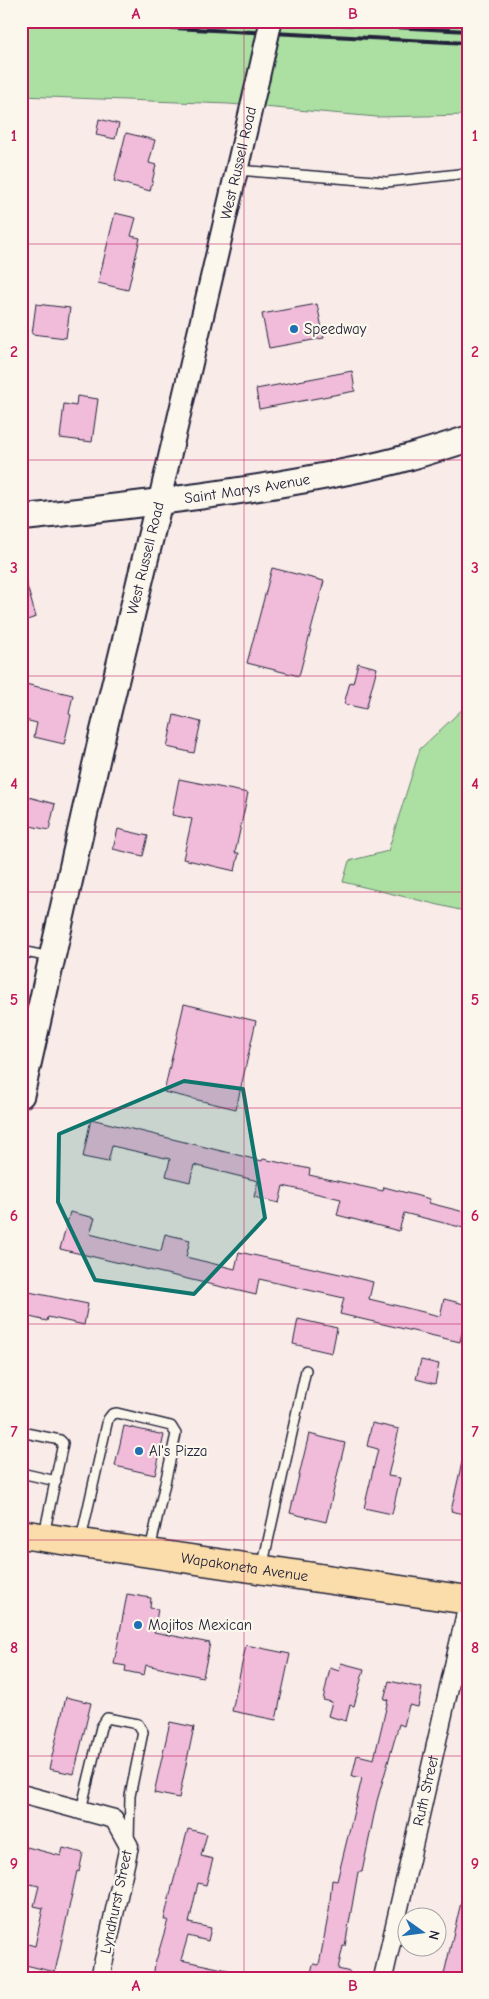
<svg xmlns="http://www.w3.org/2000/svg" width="489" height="1999" font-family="'Comic Neue',sans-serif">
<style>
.green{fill:#abe0a2;stroke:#66816e}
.building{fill:#f0bcda;stroke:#22223b}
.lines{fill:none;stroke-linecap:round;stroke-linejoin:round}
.service-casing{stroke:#22223b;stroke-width:12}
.minor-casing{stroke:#22223b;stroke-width:21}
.tertiary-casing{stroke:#22223b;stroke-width:25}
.secondary-casing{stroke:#22223b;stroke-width:29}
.primary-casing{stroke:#22223b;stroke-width:31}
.service{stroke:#fbf7ec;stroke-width:9}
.minor{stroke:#fbf7ec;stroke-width:18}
.tertiary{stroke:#fbf7ec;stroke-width:21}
.secondary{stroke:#fbf7ec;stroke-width:25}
.primary{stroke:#faddab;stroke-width:28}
.rail{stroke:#22223b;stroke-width:4}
.tertiary-bridge-casing{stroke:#22223b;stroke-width:25;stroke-linecap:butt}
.tertiary-bridge{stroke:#fbf7ec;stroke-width:21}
.marked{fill:#0f766e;fill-opacity:0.2;stroke:#0f766e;stroke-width:4;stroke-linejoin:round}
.grid{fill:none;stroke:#c2185b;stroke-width:1;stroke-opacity:0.55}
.poi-dot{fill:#1f6fb2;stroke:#fbf7ec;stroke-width:2}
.labels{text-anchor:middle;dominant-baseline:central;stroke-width:4.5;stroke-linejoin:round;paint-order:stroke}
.street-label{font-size:15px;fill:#22223b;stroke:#fbf7ec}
.poi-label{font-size:15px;fill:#22223b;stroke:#fbf7ec;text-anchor:start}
.neatline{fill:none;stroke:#c2185b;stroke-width:2}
.grid-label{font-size:16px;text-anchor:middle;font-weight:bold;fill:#c2185b}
</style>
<rect width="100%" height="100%" fill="#f9ebe8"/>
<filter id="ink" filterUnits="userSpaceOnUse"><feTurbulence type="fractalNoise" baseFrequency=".02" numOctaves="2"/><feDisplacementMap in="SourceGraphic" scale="10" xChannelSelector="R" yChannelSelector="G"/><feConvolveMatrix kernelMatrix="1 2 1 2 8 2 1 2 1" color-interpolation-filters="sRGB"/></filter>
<g filter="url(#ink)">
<path class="green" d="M21 21H468V115L377 117 229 104 21 96Z
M468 704V912L343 882 349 861 388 851 420 749Z"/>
<path class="building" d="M99 119 119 124 115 139 96 135Z
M126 133 155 140 149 163 156 165 150 191 114 181Z
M115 213 136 218 131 236 140 238 128 290 98 283Z
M36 304 70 308 66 338 32 334Z
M317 304 324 338 269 348 262 314Z
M352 371 355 391 259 409 256 389Z
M77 396 98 399 92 442 60 438 64 404 76 406Z
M272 568 324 581 299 676 247 663Z
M25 579 36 617 21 622V580Z
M358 663 377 668 366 709 344 704 350 682 353 683Z
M21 683 73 695 69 714 71 715 64 744 34 737 37 723 21 719Z
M174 715 201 722 194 753 167 747Z
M179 779 248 793 235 853H239L235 871 183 859 192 819 172 815Z
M21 795 55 804 49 830 21 824Z
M118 829 148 836 143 856 113 849Z
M184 1004 256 1021 236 1109 164 1092Z
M91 1119 262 1161 263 1159 310 1169 309 1175 383 1191 384 1187 430 1199 429 1203 468 1213V1229L404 1213 399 1231 337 1215 341 1199 283 1186 279 1203 254 1197 258 1181 194 1165 190 1182 166 1176 170 1159 112 1146 108 1162 83 1157Z
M70 1212 95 1218 90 1234 133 1245 161 1251 165 1234 190 1240 186 1257 235 1269 239 1252 340 1274 373 1282 369 1299 440 1316 444 1299 468 1305 460 1342 340 1314 344 1298 259 1279 256 1295 60 1249Z
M24 1291 88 1304 84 1325 48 1317 47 1321 21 1315Z
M298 1319 337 1328 332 1353 293 1344Z
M421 1360 439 1364 435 1384 416 1379Z
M372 1423 399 1429 388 1476 400 1478 392 1514 364 1508 378 1449 367 1446Z
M124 1426 164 1435 155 1475 115 1466Z
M309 1434 345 1443 326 1522 290 1513Z
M462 1462H468V1515L451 1511Z
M127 1594 151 1598 150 1608 158 1609 154 1632 210 1643 203 1677 146 1665 144 1675 125 1671 126 1666 114 1664Z
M246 1645 290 1654 276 1720 232 1711Z
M341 1663 364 1669 354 1706 350 1705 346 1721 328 1716 332 1702 323 1700 330 1668 339 1671Z
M389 1681 422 1688 418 1707 409 1705 404 1726 399 1724 377 1801 362 1872H358L345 1946H343L338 1969 350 1972V1978H310L313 1964 319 1965 329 1911 332 1880 337 1881 362 1778 352 1776 357 1755 374 1759 388 1700 384 1699Z
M66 1697 91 1703 74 1774 49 1769Z
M170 1722 194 1727 179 1798 154 1793Z
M188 1829 207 1834 201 1856 213 1859 206 1885 198 1883 189 1923 211 1928 208 1941 188 1936 181 1960 237 1972 236 1978H153L155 1964 168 1920H164L170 1894Z
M27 1847 61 1856 63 1848 83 1853 79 1872 77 1871 55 1972 21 1964V1942L35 1946 43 1908 34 1906 39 1886 21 1882V1866Z
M463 1894 468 1895V1978H443Z"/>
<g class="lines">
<g class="service-casing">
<path id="service" d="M237 170 387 182 468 173
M21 951 50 957
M21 1432 60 1440 63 1443 44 1535
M21 1473 56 1481
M81 1539 108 1419 112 1414 117 1413 171 1426 176 1434 150 1550
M262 1568 306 1370
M81 1810 101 1727 107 1718 138 1724 143 1732 130 1796 129 1841"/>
</g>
<g class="minor-casing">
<g id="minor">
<path d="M21 1794 114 1819 129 1846 100 1978"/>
<path id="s1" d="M383 1978 468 1604"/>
</g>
</g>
<g class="tertiary-casing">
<g id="tertiary">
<path id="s2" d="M159 502 258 79"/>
</g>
</g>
<g class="secondary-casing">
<g id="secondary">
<path id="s3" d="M21 518C133 505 245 493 355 470 393 463 430 451 468 439"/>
<path id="s4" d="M21 1095 101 741 159 502"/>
</g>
</g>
<g class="primary-casing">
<g id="primary">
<path id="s5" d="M21 1534 468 1600"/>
</g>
</g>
<use href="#service" class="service"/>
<use href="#minor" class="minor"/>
<use href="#tertiary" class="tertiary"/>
<use href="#secondary" class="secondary"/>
<use href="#primary" class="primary"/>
<path class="rail" d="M36 21 468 43
M281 21 468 31"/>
<g class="tertiary-bridge-casing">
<path id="tertiary-bridge" d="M258 79 271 21"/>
</g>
<use href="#tertiary-bridge" class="tertiary-bridge"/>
</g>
</g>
<path class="marked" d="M184 1081 243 1089 265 1218 194 1294 95 1280 58 1202 59 1134Z"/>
<path class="grid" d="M244 21V1978M21 244H468M21 460H468M21 676H468M21 892H468M21 1108H468M21 1324H468M21 1540H468M21 1756H468"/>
<g class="poi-dot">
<circle cx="294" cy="329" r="5"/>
<circle cx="139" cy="1451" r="5"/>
<circle cx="138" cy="1625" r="5"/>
</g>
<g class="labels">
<g class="street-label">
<text stroke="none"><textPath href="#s2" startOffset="348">West Russell Road</textPath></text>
<text stroke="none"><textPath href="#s3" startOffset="228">Saint Marys Avenue</textPath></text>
<text stroke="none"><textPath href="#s4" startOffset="551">West Russell Road</textPath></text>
<text stroke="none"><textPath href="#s5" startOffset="226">Wapakoneta Avenue</textPath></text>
<text stroke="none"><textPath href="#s1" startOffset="192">Ruth Street</textPath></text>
<text transform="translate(116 1902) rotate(-78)">Lyndhurst Street</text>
</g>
<g class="poi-label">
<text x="304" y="329">Speedway</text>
<text x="149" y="1451">Al's Pizza</text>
<text x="148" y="1625">Mojitos Mexican</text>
</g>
</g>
<rect width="489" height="1999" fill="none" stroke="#fbf7ec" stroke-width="55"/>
<g transform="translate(422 1932) rotate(104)"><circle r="24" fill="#fbf7ec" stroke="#a4a2a5"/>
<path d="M0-4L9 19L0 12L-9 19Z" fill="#1f6fb2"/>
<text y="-8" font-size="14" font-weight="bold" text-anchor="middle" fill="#22223b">N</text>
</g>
<rect x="28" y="28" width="434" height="1944" class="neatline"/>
<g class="grid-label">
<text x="136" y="19">A</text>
<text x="353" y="19">B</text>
<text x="14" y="141">1</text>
<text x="475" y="141">1</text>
<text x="14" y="357">2</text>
<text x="475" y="357">2</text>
<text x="14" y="573">3</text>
<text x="475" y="573">3</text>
<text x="14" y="789">4</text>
<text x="475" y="789">4</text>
<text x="14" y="1005">5</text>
<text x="475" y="1005">5</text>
<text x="14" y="1221">6</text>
<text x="475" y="1221">6</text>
<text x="14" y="1437">7</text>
<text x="475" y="1437">7</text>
<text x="14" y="1653">8</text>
<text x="475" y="1653">8</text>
<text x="14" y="1869">9</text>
<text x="475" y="1869">9</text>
<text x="136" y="1991">A</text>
<text x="353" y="1991">B</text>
</g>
</svg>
